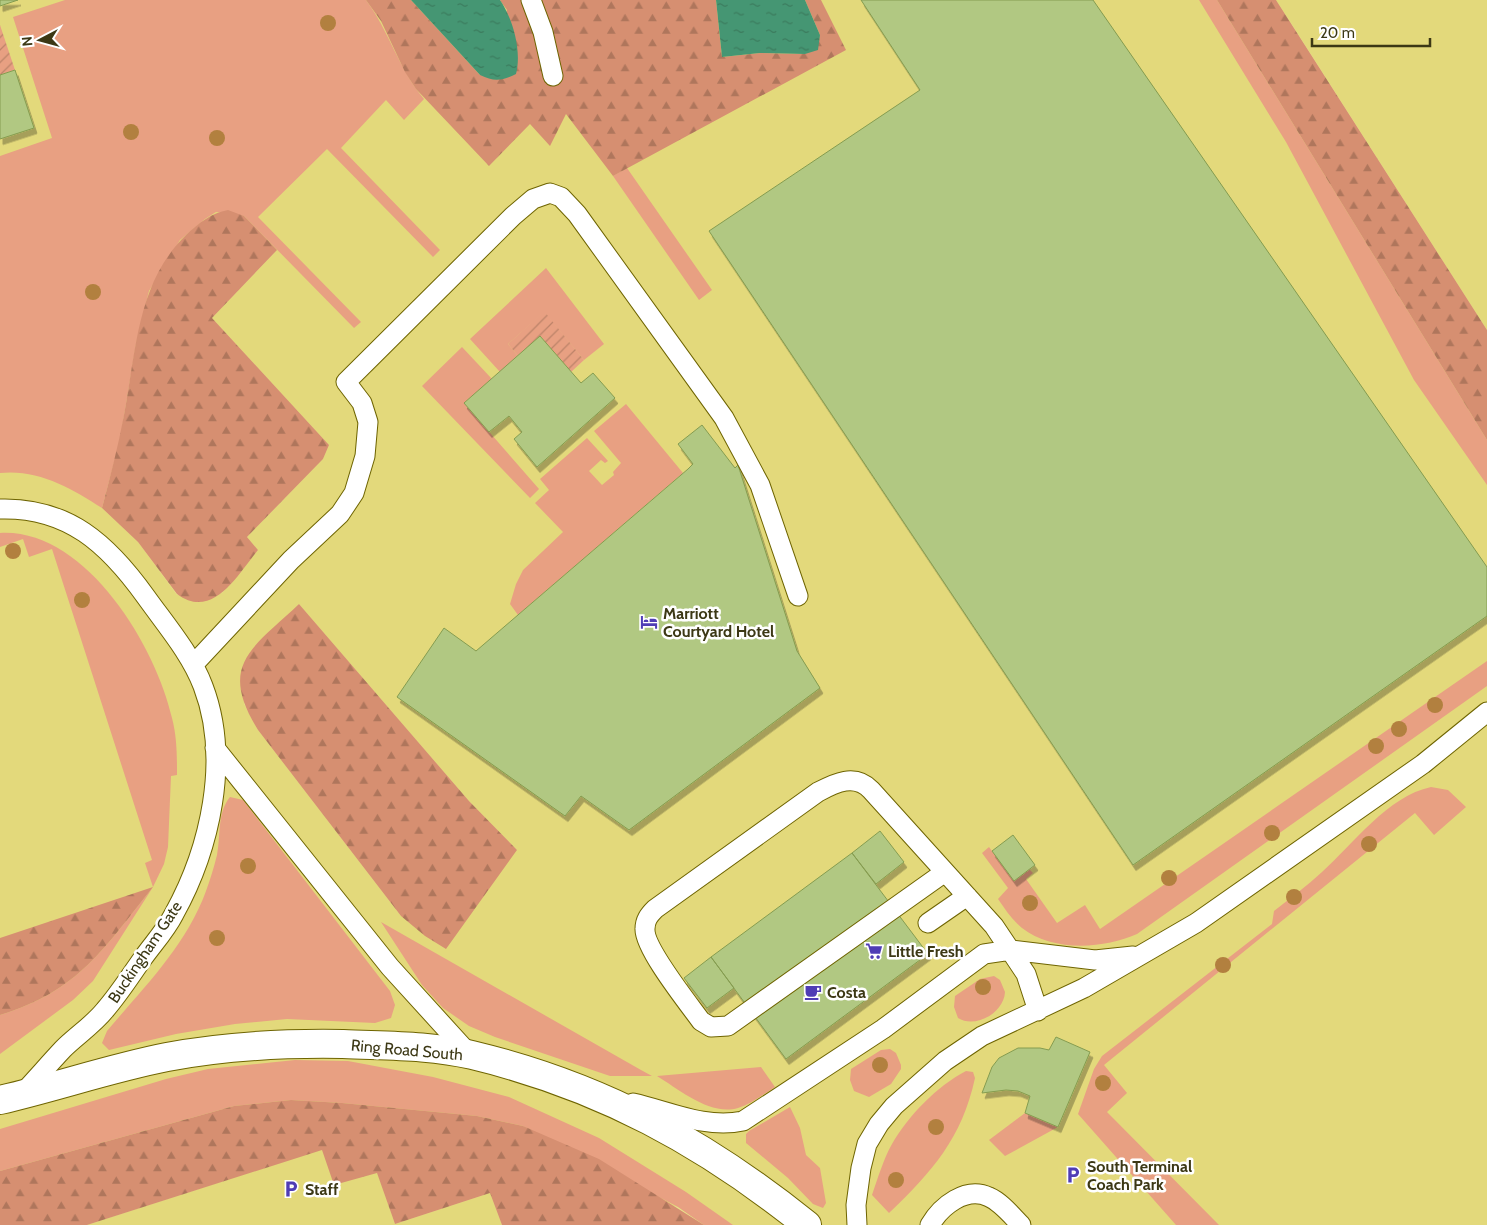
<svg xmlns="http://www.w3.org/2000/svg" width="1487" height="1225" font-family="Cabin,sans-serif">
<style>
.built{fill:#e3d97b;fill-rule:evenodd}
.grass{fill:#e8a082}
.forest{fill:url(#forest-firs)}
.garden{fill:url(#garden-furrows)}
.water{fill:url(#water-ripples)}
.building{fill:#b1c882;stroke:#859c50;filter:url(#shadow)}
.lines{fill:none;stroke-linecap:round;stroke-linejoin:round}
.lane-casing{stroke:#6e6400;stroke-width:21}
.street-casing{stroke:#6e6400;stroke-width:30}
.lane{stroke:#fff;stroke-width:19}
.street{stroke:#fff;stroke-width:28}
.tree{fill:#b2803f}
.labels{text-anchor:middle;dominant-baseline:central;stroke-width:5;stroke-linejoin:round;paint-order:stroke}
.poi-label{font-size:16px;font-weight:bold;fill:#3c3815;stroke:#fff;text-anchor:start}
.street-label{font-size:16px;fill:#3c3815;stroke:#fff}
</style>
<defs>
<pattern id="forest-firs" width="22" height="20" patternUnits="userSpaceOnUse" patternTransform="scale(1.25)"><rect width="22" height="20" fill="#d68f71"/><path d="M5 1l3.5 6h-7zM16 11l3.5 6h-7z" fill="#af765c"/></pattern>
<pattern id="garden-furrows" width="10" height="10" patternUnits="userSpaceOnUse" patternTransform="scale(1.25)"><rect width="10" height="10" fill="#e8a082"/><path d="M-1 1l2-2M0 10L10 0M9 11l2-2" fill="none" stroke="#bd8369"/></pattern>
<pattern id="water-ripples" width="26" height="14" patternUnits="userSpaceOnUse" patternTransform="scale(1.25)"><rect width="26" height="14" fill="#459673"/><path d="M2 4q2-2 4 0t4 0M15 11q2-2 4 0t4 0" fill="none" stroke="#3b7b5d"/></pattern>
<filter id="shadow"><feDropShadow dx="3" dy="5.5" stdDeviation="0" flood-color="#0004"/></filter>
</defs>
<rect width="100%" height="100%" fill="#eae18d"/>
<path class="built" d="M0 0H1217L1487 440V1225H704L678 1207 234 1106 0 1171ZM277 250 212 318 329 445 323 459 247 537 258 550 222 593 177 595 138 542 102 508 136 344ZM299 604 469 801 517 850 401 916 258 730 244 704Z
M1276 0H1487V330L1291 23Z
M323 1149 377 1172 395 1224 490 1193 502 1225H87Z"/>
<path class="grass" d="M65 0H366C389 31 399 69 424 99L404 120 386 100 341 148 440 250 433 257 327 149 258 217 361 322 354 328 244 216 216 212 205 219 180 240 149 291 136 344 120 440 102 508C71 488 38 469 0 473V156L52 138 13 17Z
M1199 0H1217L1487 440V485L1414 380 1286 142Z
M627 168 712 290 699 300 613 176Z
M546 268 604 344 584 360 544 312 508 344 518 356 500 372 470 339Z
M462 347 492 379 464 403 539 489 530 498 422 386Z
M626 404 683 473 518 615 510 604 516 584 523 570 563 532 535 503 549 490 540 479 587 438 608 461 605 463 601 460 589 471 602 485 614 475 613 472 621 463 594 431Z
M0 533C85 528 156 646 172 718 177 737 177 756 177 775L171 776 168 847 164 864 153 887 93 981 73 1000 0 1054V1015C79 991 104 948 153 887L145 863 152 860 52 549 29 557 23 539 0 547Z
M1487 661V686L1137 934C1104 949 1052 952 1022 928 1012 920 1005 909 998 899L1008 888 982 853 989 847 1014 881 1029 869 1033 873 1026 879 1057 923 1085 905 1100 929Z
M1431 787 1448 790 1466 807 1434 835 1415 813 1104 1065 1127 1093 1107 1112 1219 1225H1176L1078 1114 1094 1069 1102 1056 1272 924 1274 911C1290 898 1307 886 1322 872 1353 844 1388 796 1431 787Z
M230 797 243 800 390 991 395 1005 391 1018 375 1023 287 1019 235 1024 176 1034 109 1050 102 1043 107 1031C144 987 186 946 206 891 210 880 214 867 217 855 221 834 217 813 230 797Z
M381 922 641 1070 652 1076H610L495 1037 469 1026 443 1008 422 985Z
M994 976 1000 980 1005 992C1004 1013 975 1029 958 1018L954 1007 955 996 980 979Z
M890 1049 896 1053 901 1065V1069L891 1084 869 1097 854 1091 850 1080 851 1069 881 1050Z
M295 1060 348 1061 433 1077 509 1097 599 1138 686 1192 733 1225H704L678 1207 523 1126 477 1116 342 1103 291 1100 234 1106 0 1171V1129L166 1079 208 1069Z
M761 1067 775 1087C764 1094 751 1104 738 1108 710 1116 680 1090 657 1076Z
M966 1071 973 1072 975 1078C962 1138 932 1172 889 1213L872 1195C878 1178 883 1160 892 1144 908 1116 937 1086 966 1071Z
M790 1107 800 1128 806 1155 820 1168 826 1203 823 1208 813 1204 788 1178 746 1143V1134L749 1131Z
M1025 1113 1058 1127 1005 1156 989 1140Z"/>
<path class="forest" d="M366 0H411L480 75 507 10 500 0H716L722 57 760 53 805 54 820 35 805 0H821L846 50 613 176 566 114 550 146 530 124 489 166 416 89 405 72 381 21Z
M1217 0H1276L1487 330V440Z
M228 210 244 216 277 250 212 318 329 445 323 459 247 537 258 550C238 574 213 621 177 594L138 542 102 508C110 477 118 447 124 415 136 352 137 282 186 235 199 223 211 213 228 210Z
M299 604 469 801 517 850 446 949 425 936 401 916 258 730C217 664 253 648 299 604Z
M153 887C104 948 79 991 0 1015V938Z
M291 1100 342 1103 477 1116 523 1126 599 1159 704 1225H502L490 1193 395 1224 377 1173 334 1185 322 1150 87 1225H0V1171L234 1106Z"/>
<path class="garden" d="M0 25 15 70 0 75Z
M544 311 584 360 571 372 540 336 518 356 508 344Z"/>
<path class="water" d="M411 0H500C513 19 522 51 516 74 502 81 494 82 480 75Z
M716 0H805L820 35 818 50 805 54 760 53 722 57Z"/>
<path class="building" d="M0 0H18L0 6Z
M861 0H1093L1487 567V616L1133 865 709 231 920 90Z
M15 70 34 128 0 139V75Z
M540 336 581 383 593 373 615 398 537 467 514 439 522 432 509 416 489 432 464 403Z
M702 425 735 468 738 465 797 651 820 688 629 830 581 796 565 816 397 697 444 628 476 651 688 469 693 464 678 444Z
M880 831 904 862 876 884 852 853Z
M1013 835 1035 865 1014 881 992 851Z
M852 853 928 954 786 1059 711 957Z
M711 957 734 988 707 1008 684 978Z
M1056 1037 1090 1052 1058 1127 1025 1113 1030 1096 1018 1091 1006 1090 982 1093 992 1067 999 1058 1018 1048H1040L1049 1050Z"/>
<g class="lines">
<g class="lane-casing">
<path id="lane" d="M531 0 543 32 553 76
M0 509C68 507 108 544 146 597 166 625 191 654 203 686 231 759 210 849 174 914 166 930 153 944 143 958 131 975 119 994 105 1010 93 1025 76 1036 63 1049 49 1064 36 1079 22 1094
M193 665 291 560 340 514 354 493 365 456 368 422 362 403 346 382 513 216 533 199 550 193 561 197 577 214 724 418 760 485 798 596
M215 748 390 967 470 1055
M945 872 728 1026 711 1027 701 1021C688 1003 644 948 645 929 645 920 649 915 655 909L818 792C835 783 855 773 871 790L994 926 1026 974 1038 1011
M928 923 967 896
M633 1103C669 1111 705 1129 743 1121L883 1029 984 954 1011 950 1095 960 1133 956
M857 1225 856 1205 861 1168 867 1144 879 1124 894 1106 945 1061 982 1036 1084 988 1196 923 1423 764 1487 712
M930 1225C941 1206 966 1186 989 1197 1001 1202 1012 1216 1021 1225"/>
</g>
<g class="street-casing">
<path id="street" d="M0 1100C56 1087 111 1068 167 1057 225 1046 284 1043 343 1044 385 1046 430 1045 472 1055 601 1086 704 1142 807 1225"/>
</g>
<use href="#lane" class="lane"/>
<use href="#street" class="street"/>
</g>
<g class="tree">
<circle cx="328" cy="23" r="8"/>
<circle cx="131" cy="132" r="8"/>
<circle cx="217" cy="138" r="8"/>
<circle cx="93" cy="292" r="8"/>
<circle cx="13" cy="551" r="8"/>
<circle cx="82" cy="600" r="8"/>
<circle cx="1435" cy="705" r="8"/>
<circle cx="1399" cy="729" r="8"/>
<circle cx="1376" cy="746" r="8"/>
<circle cx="1272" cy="833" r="8"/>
<circle cx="1369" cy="844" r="8"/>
<circle cx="248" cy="866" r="8"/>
<circle cx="1169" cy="878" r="8"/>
<circle cx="1294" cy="897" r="8"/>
<circle cx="1030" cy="903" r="8"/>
<circle cx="217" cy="938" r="8"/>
<circle cx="1223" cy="965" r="8"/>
<circle cx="983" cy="987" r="8"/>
<circle cx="880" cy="1065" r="8"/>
<circle cx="1103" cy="1083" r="8"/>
<circle cx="936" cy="1127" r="8"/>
<circle cx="896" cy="1180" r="8"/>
</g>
<defs>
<g id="hotel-bare" transform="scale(1.35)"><path d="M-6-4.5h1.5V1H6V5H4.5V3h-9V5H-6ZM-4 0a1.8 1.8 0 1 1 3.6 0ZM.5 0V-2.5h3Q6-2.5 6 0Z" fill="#4f3db5" stroke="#fff" stroke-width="2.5" paint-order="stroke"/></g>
<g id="supermarket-bare" transform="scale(1.35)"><path d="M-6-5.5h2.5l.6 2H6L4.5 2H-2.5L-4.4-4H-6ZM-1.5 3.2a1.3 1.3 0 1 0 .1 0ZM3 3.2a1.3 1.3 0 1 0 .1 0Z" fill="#4f3db5" stroke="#fff" stroke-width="2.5" paint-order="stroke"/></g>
<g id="cafe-bare" transform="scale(1.35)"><path d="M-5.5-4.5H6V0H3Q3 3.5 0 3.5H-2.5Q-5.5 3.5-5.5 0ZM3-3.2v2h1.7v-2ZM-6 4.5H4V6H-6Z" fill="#4f3db5" stroke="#fff" stroke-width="2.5" paint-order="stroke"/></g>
<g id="parking-bare" transform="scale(1.35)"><path d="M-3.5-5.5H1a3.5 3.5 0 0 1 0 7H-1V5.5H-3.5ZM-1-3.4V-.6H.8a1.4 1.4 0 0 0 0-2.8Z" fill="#4f3db5" stroke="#fff" stroke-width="2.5" paint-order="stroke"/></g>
</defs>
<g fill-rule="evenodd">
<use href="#hotel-bare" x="649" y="622"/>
<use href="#supermarket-bare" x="874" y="951"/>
<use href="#cafe-bare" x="813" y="992"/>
<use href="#parking-bare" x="1073" y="1175"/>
<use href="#parking-bare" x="291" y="1189"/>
</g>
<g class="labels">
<g class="poi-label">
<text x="663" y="613">Marriott<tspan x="663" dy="18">Courtyard Hotel</tspan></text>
<text x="888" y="951">Little Fresh</text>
<text x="827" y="992">Costa</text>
<text x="1087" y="1166">South Terminal<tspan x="1087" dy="18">Coach Park</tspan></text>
<text x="305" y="1189">Staff</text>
</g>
<g class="street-label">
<text transform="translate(145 952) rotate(-56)">Buckingham Gate</text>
<text transform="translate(407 1050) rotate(5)">Ring Road South</text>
</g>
</g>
<g transform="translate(40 40) rotate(264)" stroke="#ffffff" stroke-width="4" paint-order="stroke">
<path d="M0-4L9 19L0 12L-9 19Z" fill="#3c3815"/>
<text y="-8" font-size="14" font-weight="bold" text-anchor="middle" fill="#3c3815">N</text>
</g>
<path d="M1312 38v8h118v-8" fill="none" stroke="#3c3815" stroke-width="2.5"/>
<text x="1320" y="38" font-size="15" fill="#3c3815" stroke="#ffffff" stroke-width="4" paint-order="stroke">20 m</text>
</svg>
